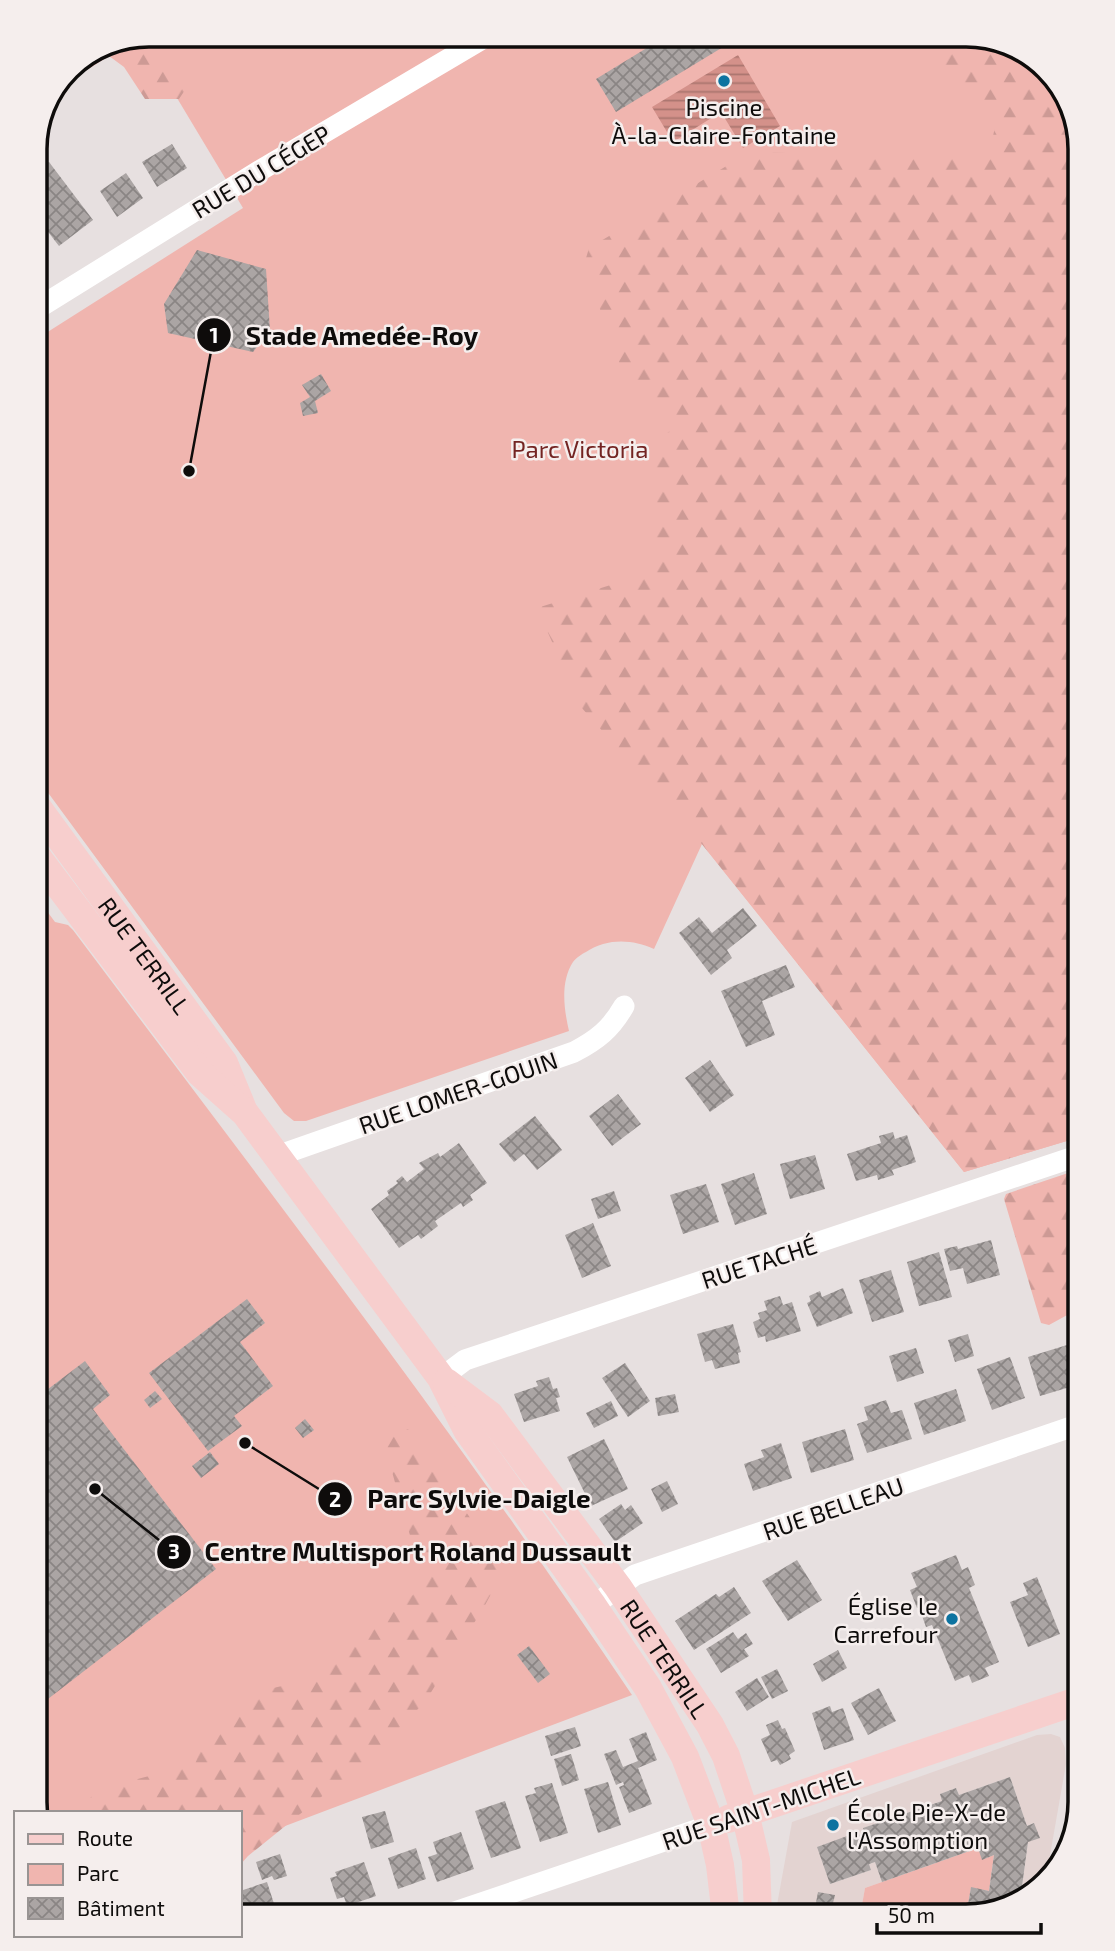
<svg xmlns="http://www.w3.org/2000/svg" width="1115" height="1951" font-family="'Exo 2',sans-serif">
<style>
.built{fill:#e3d3d1}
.green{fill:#f0b5af}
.forest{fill:url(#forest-firs)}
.water{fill:url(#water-rules)}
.building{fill:url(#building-cross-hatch)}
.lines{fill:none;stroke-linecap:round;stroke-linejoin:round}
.street{stroke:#fff;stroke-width:21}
.secondary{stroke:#f7cecd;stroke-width:28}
.poi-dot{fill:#0d73a0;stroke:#f5eeed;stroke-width:2.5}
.labels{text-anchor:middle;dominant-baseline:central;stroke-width:5;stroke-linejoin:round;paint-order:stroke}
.poi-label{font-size:24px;fill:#0e0c0b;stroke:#f5eeed}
.street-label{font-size:24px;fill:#0e0c0b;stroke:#f5eeed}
.park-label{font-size:24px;fill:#732422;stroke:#f5eeed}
.rim{fill:none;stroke:#0e0c0b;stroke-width:3.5}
.leader{fill:none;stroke:#0e0c0b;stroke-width:2.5}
.callout-dot{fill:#0e0c0b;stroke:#f5eeed;stroke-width:2.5}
.mark-label{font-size:21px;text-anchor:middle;font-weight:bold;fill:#fff}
.callout-label{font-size:26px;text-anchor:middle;font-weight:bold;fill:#0e0c0b;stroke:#f5eeed;stroke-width:5;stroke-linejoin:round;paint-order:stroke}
</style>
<defs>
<pattern id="forest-firs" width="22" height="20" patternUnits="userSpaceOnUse" patternTransform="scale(1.75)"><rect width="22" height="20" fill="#f0b5af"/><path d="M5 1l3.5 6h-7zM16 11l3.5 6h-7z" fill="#cd9a95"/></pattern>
<pattern id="water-rules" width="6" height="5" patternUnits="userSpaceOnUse" patternTransform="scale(1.75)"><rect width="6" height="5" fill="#d4918a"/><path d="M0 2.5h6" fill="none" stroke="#aa756f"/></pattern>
<pattern id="building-cross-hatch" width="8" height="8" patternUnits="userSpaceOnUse" patternTransform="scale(1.75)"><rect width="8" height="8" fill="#aba5a4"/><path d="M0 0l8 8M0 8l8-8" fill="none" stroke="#8a8584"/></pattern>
</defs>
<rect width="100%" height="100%" fill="#e7e0e0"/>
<path class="built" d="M1051 1734 1060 1737 1065 1748 1066 1764 1046 1878 1020 1901 1028 1842 1034 1823 1027 1826 1010 1777 959 1795 956 1788 940 1794 942 1801 864 1828 865 1833 859 1835 858 1833 818 1847 830 1884 871 1870 869 1864 875 1862 882 1882 865 1888 860 1916H775L792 1822 1037 1735Z"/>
<path class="green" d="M149 35H974L1030 54 1068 99 1080 149V1137L964 1172 702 844 654 949C632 939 607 938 586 952 582 954 576 958 573 962 560 982 564 1009 569 1031L306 1121H294L284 1113 35 775V340L243 208 141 38Z
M35 895 55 922 68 925 73 930C262 1182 456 1433 632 1695L240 1843V1813H38L35 1802Z
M978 1848 983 1859 994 1855 989 1891 971 1888 966 1916H860L865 1888Z"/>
<path class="forest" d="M149 35H152L185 90 179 99H145L124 67 109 56 60 87 69 68Z
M905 35H974L1030 54 1068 99 1080 149V1137L964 1172 701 843 581 707 537 608 649 573 657 520 654 442 683 422 624 376 584 265 589 248 750 152 988 158 998 114 940 62Z
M1080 1169V1308L1049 1325 1041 1323 1004 1199 1006 1194Z
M400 1426 409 1430 505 1568 484 1607 425 1702 367 1760 248 1856 240 1865V1813H66L107 1787 195 1764 207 1732 251 1693 318 1678 424 1585 385 1447 389 1435Z"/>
<path class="water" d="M738 55 780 126 743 148 721 112 673 142 652 107Z"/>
<path class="building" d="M668 35H722L728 44 616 112 596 79Z
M172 144 187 168 157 187 142 162Z
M49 162 93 220 59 246 35 215V173Z
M126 173 143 198 117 217 100 191Z
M197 250 266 269 270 331 253 352 168 333 164 304Z
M321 374 331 391 315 401 318 413 303 416 300 403 310 397 302 385Z
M743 908 757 926 727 950 732 958 711 975 679 933 699 917 712 933Z
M786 965 795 987 762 1001 775 1035 746 1047 721 991Z
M710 1060 734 1095 710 1112 685 1078Z
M618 1094 641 1124 612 1146 589 1116Z
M535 1116 562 1150 537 1170 524 1154 514 1162 499 1144Z
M893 1132 895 1139 907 1135 916 1162 892 1170 894 1175 878 1180 877 1175 856 1181 847 1154 881 1143 879 1136Z
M459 1143 487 1183 470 1195 473 1200 463 1207 461 1203 435 1221 438 1226 421 1239 418 1235 399 1248 371 1209 389 1195 387 1191 398 1183 396 1181 402 1176 407 1182 424 1169 419 1163 438 1153 440 1157Z
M815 1155 825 1189 790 1199 780 1164Z
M754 1173 767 1214 735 1225 721 1184Z
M706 1184 719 1222 683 1234 670 1195Z
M614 1191 621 1211 598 1219 591 1199Z
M593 1223 611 1266 582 1278 565 1235Z
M991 1240 1000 1275 967 1284 963 1268 950 1271 944 1249 957 1246 958 1249Z
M939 1252 952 1297 919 1306 907 1262Z
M891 1270 904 1312 872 1322 859 1280Z
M843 1288 853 1313 817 1327 807 1303 811 1301 809 1296 820 1291 822 1297Z
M780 1296 783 1305 792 1302 801 1331 766 1342 765 1336 758 1338 753 1322 760 1319 758 1313 767 1310 764 1301Z
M247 1299 265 1323 240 1342 273 1386 234 1416 242 1426 208 1451 149 1373Z
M733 1324 741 1352 738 1353 740 1363 715 1369 712 1360 705 1362 697 1334Z
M968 1334 974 1356 955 1362 948 1340Z
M1067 1345 1080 1384 1040 1396 1028 1357Z
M916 1348 924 1373 897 1382 889 1356Z
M1010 1357 1025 1398 992 1410 977 1369Z
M85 1361 110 1395 93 1409 216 1569 35 1709V1399Z
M625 1363 650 1401 628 1417 602 1378Z
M549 1377 553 1389 557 1388 560 1397 556 1398 560 1411 524 1422 514 1394 538 1386 536 1381Z
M956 1389 966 1421 924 1435 914 1403Z
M155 1391 162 1399 150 1408 144 1400Z
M675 1394 679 1412 658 1416 655 1398Z
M886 1400 891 1413 902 1410 912 1439 867 1453 857 1424 868 1420 864 1407Z
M611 1401 618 1416 594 1428 586 1413Z
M305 1419 314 1430 303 1438 295 1428Z
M845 1429 854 1460 811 1473 802 1442Z
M604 1439 628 1489 591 1506 567 1457Z
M781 1443 792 1478 753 1491 744 1464 764 1457 761 1450Z
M210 1452 219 1464 201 1478 192 1466Z
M667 1481 678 1504 662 1512 651 1489Z
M621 1504 625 1510 631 1505 643 1523 615 1542 599 1519Z
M956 1555 962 1570 968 1567 975 1585 969 1588 999 1662 985 1668 989 1676 972 1683 969 1675 955 1681 932 1625 926 1627 921 1613 926 1610 924 1605 917 1608 910 1590 917 1587 911 1573Z
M797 1560 822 1600 788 1621 762 1581Z
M1037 1577 1060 1634 1028 1647 1010 1602 1028 1595 1023 1583Z
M734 1587 751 1613 694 1650 675 1621 716 1594 719 1597Z
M733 1632 738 1639 746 1633 753 1644 744 1649 749 1656 721 1673 706 1649Z
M529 1646 550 1674 538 1683 517 1655Z
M838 1650 847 1668 822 1682 813 1664Z
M777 1669 788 1691 772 1699 761 1677Z
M757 1678 769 1697 747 1711 735 1692Z
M879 1688 896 1721 868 1735 851 1703Z
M830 1706 832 1712 843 1708 854 1740 824 1750 812 1713Z
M778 1720 782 1729 785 1728 795 1751 789 1755 791 1759 780 1765 777 1760 771 1762 761 1739 770 1735 766 1725Z
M575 1727 581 1746 551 1756 545 1736Z
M646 1732 657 1760 638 1768 652 1804 629 1813 619 1787 624 1785 623 1782 616 1785 604 1754 616 1750 623 1767 638 1761 629 1739Z
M571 1754 579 1780 562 1786 554 1759Z
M1010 1777 1027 1826 1034 1823 1040 1838 1028 1842 1020 1901 1016 1904 966 1916 971 1887 989 1891 994 1855 982 1860 978 1848 882 1882 875 1862 869 1864 871 1870 830 1884 817 1847 858 1832 859 1835 865 1833 863 1828 942 1801 940 1794 956 1788 959 1795Z
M608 1782 621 1825 598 1833 584 1789Z
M552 1783 568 1833 540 1842 525 1796 536 1793 534 1788Z
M505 1801 521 1848 491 1858 475 1811Z
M385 1811 394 1842 371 1849 362 1817Z
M461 1832 474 1869 437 1882 428 1857 437 1854 433 1842Z
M416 1848 426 1879 398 1889 388 1858Z
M280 1854 287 1876 274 1880 272 1876 262 1880 256 1862Z
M364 1862 376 1896 347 1906 344 1897 337 1899 330 1878 337 1876 335 1872Z
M267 1882 278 1916H245L240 1900V1891Z
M818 1892 835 1895 831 1911 815 1908Z
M615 1906 618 1916H587V1915Z"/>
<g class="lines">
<path class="street" d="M35 310 259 171 489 35
M277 1156 574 1052C597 1040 611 1029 624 1006
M441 1378 465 1360 1080 1155
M593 1606 635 1575 1080 1424
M443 1916 711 1825"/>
<g class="secondary">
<path id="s1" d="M35 804 224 1063 242 1107"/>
<path d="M35 854 200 1073 245 1113 441 1378 467 1430 593 1606 648 1688 685 1757 711 1825 720 1865 726 1916"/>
<path id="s2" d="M446 1382 490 1415 618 1587 710 1725 726 1756 745 1813 756 1860 758 1916"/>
<path d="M728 1819 1080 1700"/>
</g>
</g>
<g class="poi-dot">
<circle cx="724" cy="81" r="7"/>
<circle cx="952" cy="1619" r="7"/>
<circle cx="833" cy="1825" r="7"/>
</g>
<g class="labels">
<g class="poi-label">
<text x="724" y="106">Piscine<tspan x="724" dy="28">À-la-Claire-Fontaine</tspan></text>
<text x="938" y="1605" text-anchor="end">Église le<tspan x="938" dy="28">Carrefour</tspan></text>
<text x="847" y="1811" text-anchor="start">École Pie-X-de<tspan x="847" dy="28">l'Assomption</tspan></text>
</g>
<g class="street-label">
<text transform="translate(261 171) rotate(-31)">RUE DU CÉGEP</text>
<text stroke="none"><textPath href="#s1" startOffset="187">RUE TERRILL</textPath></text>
<text transform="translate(458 1092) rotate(-19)">RUE LOMER-GOUIN</text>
<text transform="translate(759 1262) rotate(-18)">RUE TACHÉ</text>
<text transform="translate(833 1508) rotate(-19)">RUE BELLEAU</text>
<text stroke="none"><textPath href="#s2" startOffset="355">RUE TERRILL</textPath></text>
<text transform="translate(761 1808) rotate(-19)">RUE SAINT-MICHEL</text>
</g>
<g class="park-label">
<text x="580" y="448">Parc Victoria</text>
</g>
</g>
<path d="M0 0H1115V1951H0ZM149 47H966A102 102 0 0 1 1068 149V1802A102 102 0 0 1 966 1904H149A102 102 0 0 1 47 1802V149A102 102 0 0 1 149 47Z" fill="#f5eeed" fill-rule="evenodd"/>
<path class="rim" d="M149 47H966A102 102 0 0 1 1068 149V1802A102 102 0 0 1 966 1904H149A102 102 0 0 1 47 1802V149A102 102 0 0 1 149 47Z"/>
<path class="leader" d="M189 471L214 335M245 1443L335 1499M95 1489L174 1552"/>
<g class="callout-dot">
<circle cx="189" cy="471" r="7"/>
<circle cx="245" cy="1443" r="7"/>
<circle cx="95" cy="1489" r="7"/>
<circle cx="214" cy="335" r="18"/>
<circle cx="335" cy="1499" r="18"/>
<circle cx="174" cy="1552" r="18"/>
</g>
<g class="mark-label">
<text x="214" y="343">1</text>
<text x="335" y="1507">2</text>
<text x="174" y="1559">3</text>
</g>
<g class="callout-label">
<text x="362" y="345">Stade Amedée-Roy</text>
<text x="479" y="1508">Parc Sylvie-Daigle</text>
<text x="418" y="1561">Centre Multisport Roland Dussault</text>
</g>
<rect x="14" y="1811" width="228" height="126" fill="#f5eeed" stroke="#999493" stroke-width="2"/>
<rect x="28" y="1834" width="35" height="10" fill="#f7cecd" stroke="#999493" stroke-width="2"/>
<text x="77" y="1846" font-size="21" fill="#0e0c0b">Route</text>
<rect x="28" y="1864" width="35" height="21" fill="#f0b5af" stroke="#999493" stroke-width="2"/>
<text x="77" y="1881" font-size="21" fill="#0e0c0b">Parc</text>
<rect x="28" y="1898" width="35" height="21" fill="url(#building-cross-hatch)" stroke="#999493" stroke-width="2"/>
<text x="77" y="1916" font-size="21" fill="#0e0c0b">Bâtiment</text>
<path d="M877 1923v10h164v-10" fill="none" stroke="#0e0c0b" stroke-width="3.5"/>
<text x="888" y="1923" font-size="21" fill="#0e0c0b" stroke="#f5eeed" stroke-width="5" paint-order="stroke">50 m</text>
</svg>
